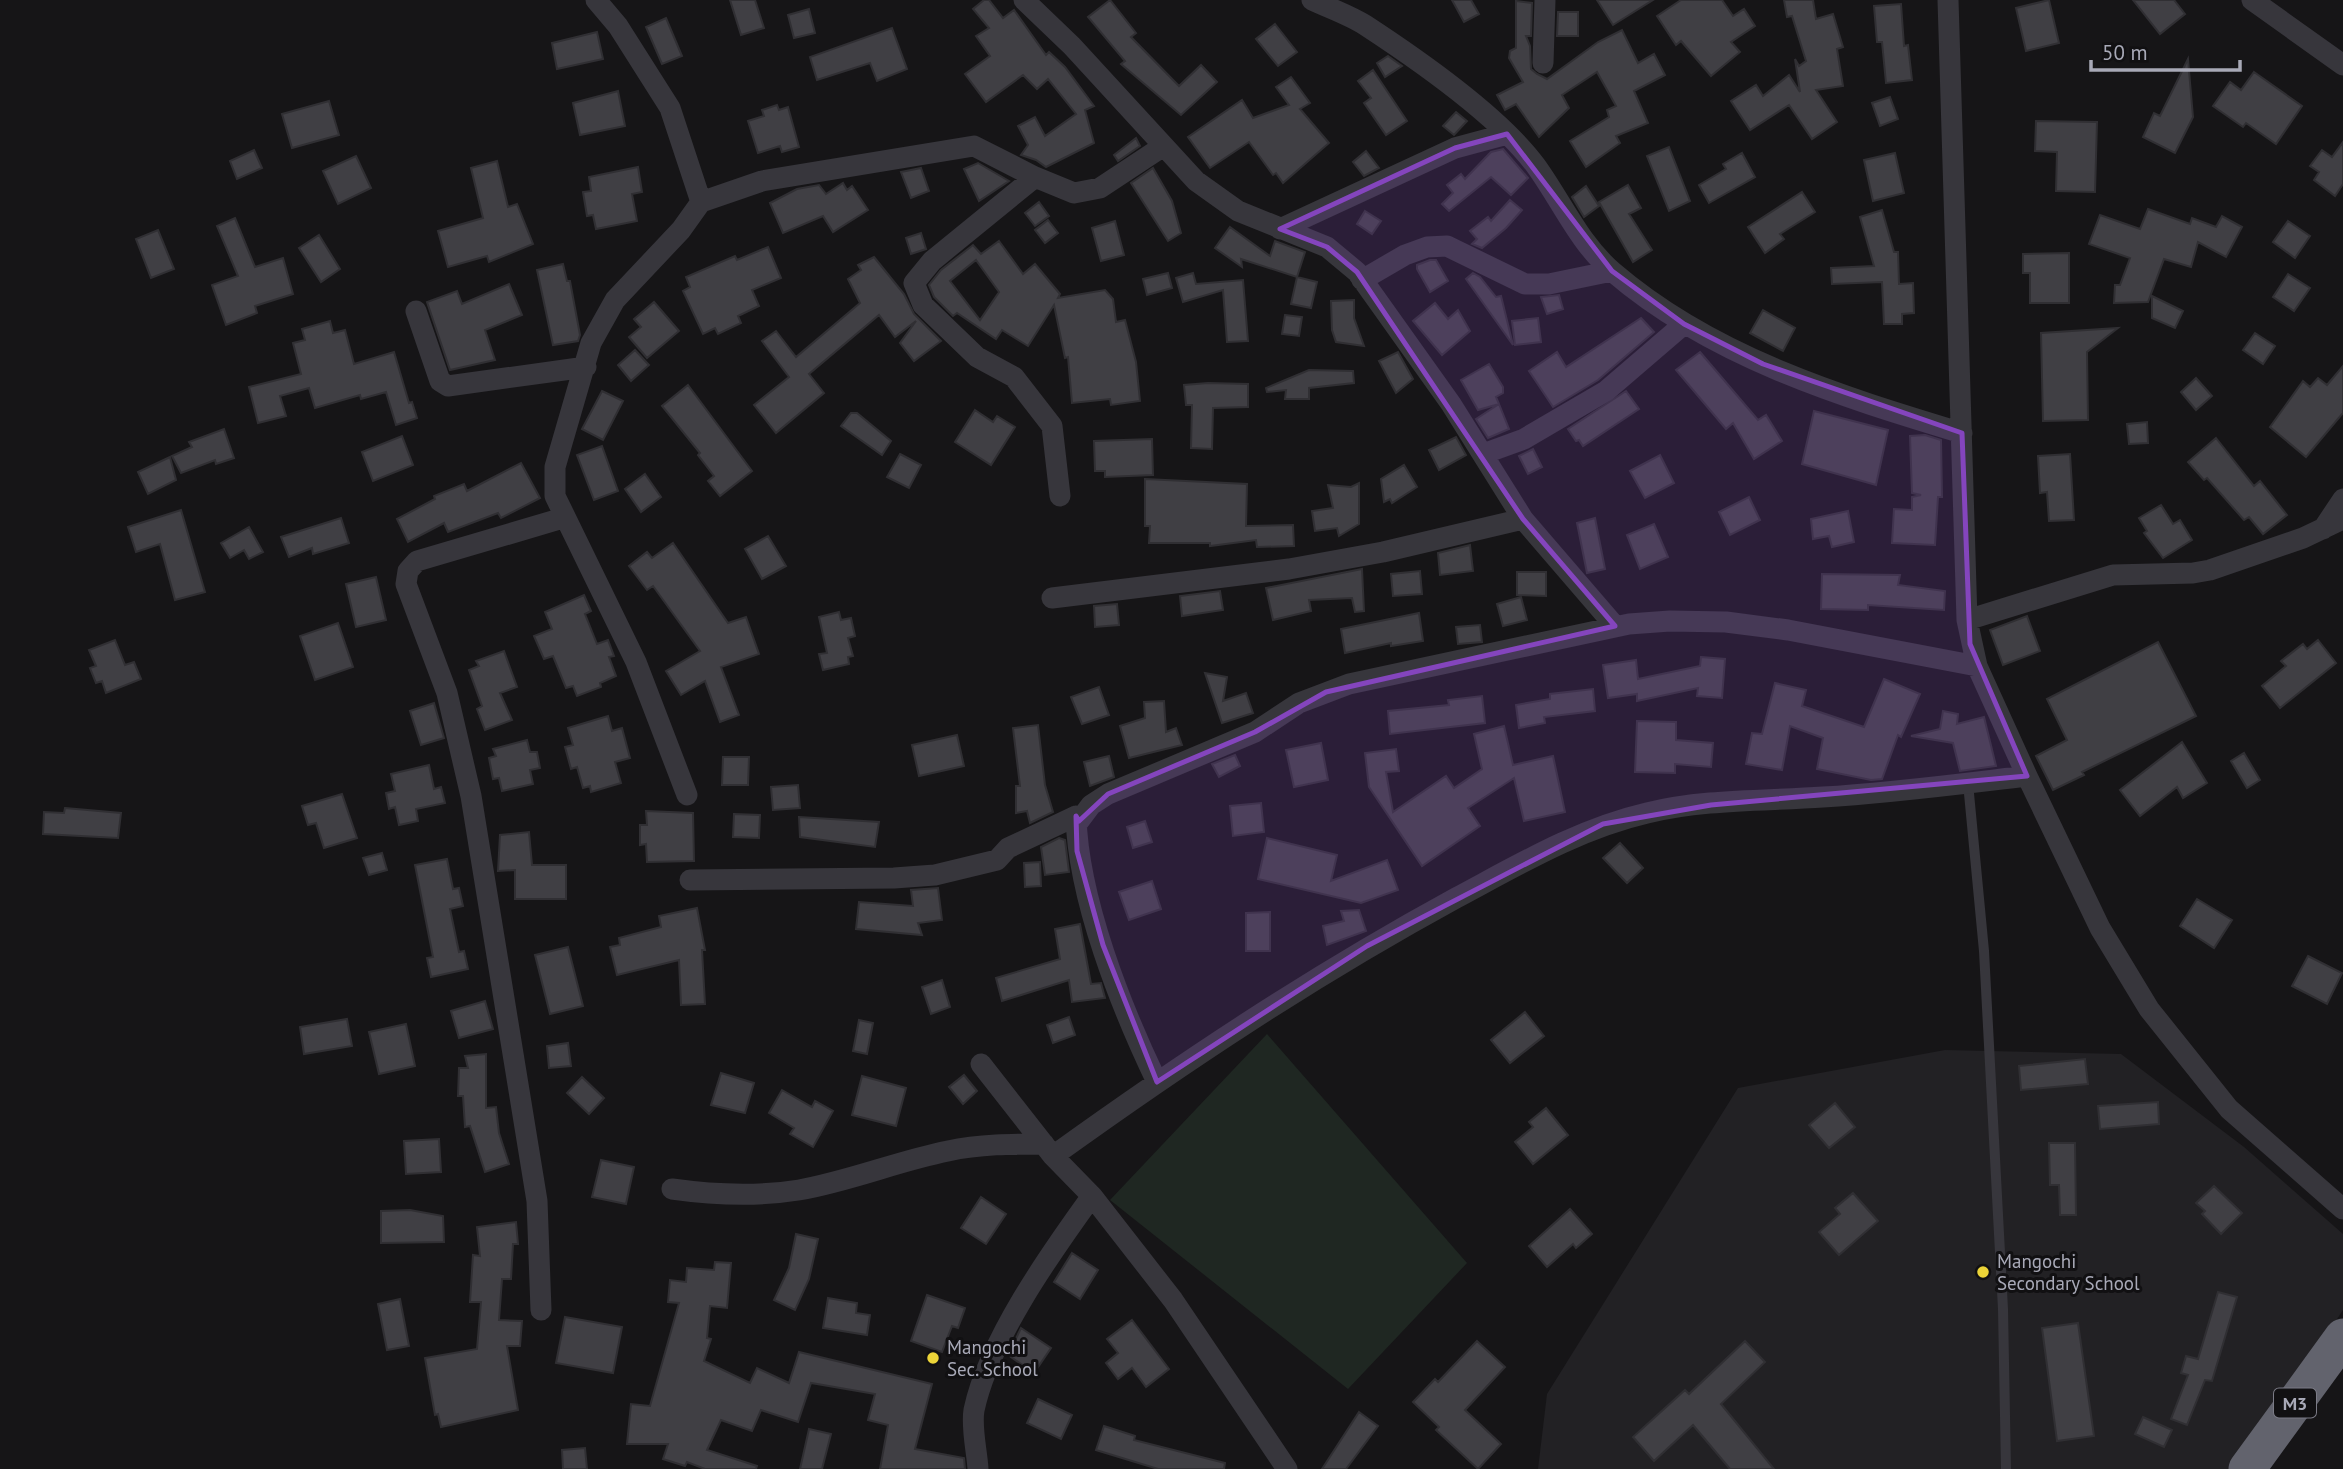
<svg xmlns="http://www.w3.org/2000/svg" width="2343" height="1469" font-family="'PT Sans',sans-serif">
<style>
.built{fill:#222124}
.green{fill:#1f2722}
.building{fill:#403f44;stroke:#302f33;stroke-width:2;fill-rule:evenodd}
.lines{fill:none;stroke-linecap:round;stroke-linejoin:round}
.lane{stroke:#37363c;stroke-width:10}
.street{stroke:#37363c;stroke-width:21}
.highway{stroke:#62636d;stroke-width:37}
.marked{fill:#8445bd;fill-opacity:0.2;stroke:#8445bd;stroke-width:5;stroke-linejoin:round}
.poi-dot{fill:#ecd438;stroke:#111012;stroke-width:2.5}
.labels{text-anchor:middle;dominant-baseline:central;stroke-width:6;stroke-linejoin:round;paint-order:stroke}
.shield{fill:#111012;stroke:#7b7b86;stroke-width:2}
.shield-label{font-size:18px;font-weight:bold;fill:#a8a9b7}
.poi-label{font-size:19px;fill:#a8a9b7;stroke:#111012;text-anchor:start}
</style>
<rect width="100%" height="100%" fill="#161517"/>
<path class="built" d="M1945 1050 2121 1054 2244 1147 2343 1234V1310L2238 1469H1538L1547 1394 1738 1088Z"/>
<path class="green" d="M1267 1034 1467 1263 1348 1389 1110 1200Z"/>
<path class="building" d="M730 0H755L764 28 741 35Z
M984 0H989L1003 18 1014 10 1046 55 1049 52 1065 67 1094 106 1085 110 1094 143 1046 167 1036 160 1021 155 1028 145 1018 126 1035 117 1045 136 1076 114 1048 79 1037 89 1023 75 986 102 965 74 990 56 976 36 989 28 973 9Z
M1110 0 1136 33 1131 37 1179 86 1201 65 1217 82 1181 115 1121 64 1125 61 1088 17Z
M1452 0H1471L1479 14 1464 22Z
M1597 0H1653L1613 25Z
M1681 0H1722L1733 16 1744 9 1755 26 1731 42 1740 52 1711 76 1681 41 1676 45 1657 16Z
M1784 0H1813L1816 19 1833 14 1843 47 1837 49 1843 86 1816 90 1837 122 1812 139 1789 105 1750 130 1731 101 1756 85 1763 96 1789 75 1800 92 1795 59 1799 66 1806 61 1792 16 1787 17Z
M2049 0 2059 43 2026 51 2016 8Z
M2133 0H2174L2185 14 2160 34Z
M1516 1 1532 3 1531 36H1526L1530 46 1531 69 1537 74 1547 79 1598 42 1622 30 1638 63 1654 54 1665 75 1634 91 1648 123 1616 136 1620 143 1586 167 1570 141 1609 117 1607 110 1616 106 1597 72 1562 95 1569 108 1539 137 1516 104 1505 110 1497 95 1523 82 1509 58 1510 51 1516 48Z
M1901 4 1904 46 1908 45 1912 80 1886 83 1882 42H1877L1874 6Z
M809 9 815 33 794 38 788 15Z
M1558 12H1578V36H1557Z
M666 18 682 56 662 64 646 27Z
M1275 24 1297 52 1278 66 1256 39Z
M892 28 907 69 877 81 870 63 817 80 810 57Z
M597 32 603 59 557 69 552 43Z
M1388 56 1402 66 1385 77 1377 63Z
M2188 59 2193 117 2175 153 2143 137 2154 113 2160 116Z
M1373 70 1407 121 1386 135 1364 103 1371 98 1358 81Z
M2254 72 2302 106 2276 144 2246 123 2243 127 2213 106 2230 82 2241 90Z
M1291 77 1310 103 1300 109 1329 143 1283 183 1276 173 1273 175 1249 142 1210 168 1188 137 1242 100 1253 118 1289 105 1276 87Z
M618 91 625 126 580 135 573 103Z
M1890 97 1898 119 1880 126 1872 103Z
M329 101 339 135 292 148 282 114Z
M777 105 779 110 788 107 799 147 782 152 780 146 758 153 748 121 764 116 762 110Z
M1456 112 1467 121 1454 135 1443 126Z
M2036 121 2097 122 2095 192 2056 191 2057 152 2035 151Z
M1136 138 1140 146 1118 161 1114 155Z
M2343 142V184L2335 196 2314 180 2319 172 2310 166 2322 150 2332 157Z
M1669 147 1690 201 1669 211 1647 156Z
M1503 149 1528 178 1511 195 1491 177 1449 211 1442 204 1453 193 1447 185 1461 174 1465 179 1491 152Z
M254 150 262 168 237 179 230 161Z
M1366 151 1379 168 1364 176 1353 162Z
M1742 153 1755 177 1709 203 1699 185 1726 169 1723 164Z
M1895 153 1904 193 1873 201 1864 160Z
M356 156 371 188 338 204 323 171Z
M497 161 508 207 517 204 533 244 489 262 487 256 448 267 438 231 483 218 471 168Z
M978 163 1009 181 979 201 964 169Z
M638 167 642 192 632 194 637 221 596 229 593 215 587 216 583 192 591 191 589 177Z
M921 168 929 191 911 198 901 172Z
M1153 168 1172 201 1181 233 1168 241 1131 183Z
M843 183 847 190 852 186 868 210 833 232 823 216 783 233 770 203 797 189 819 185 826 194Z
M1628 185 1641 208 1629 214 1652 250 1633 262 1599 202Z
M1586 186 1599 206 1584 217 1572 197Z
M1802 192 1815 212 1780 234 1784 239 1765 253 1748 227Z
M1510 200 1522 210 1506 228 1482 248 1472 244 1477 239 1470 231 1488 217 1491 221Z
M1039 202 1049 216 1035 226 1025 213Z
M2148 209 2190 224 2192 218 2216 227 2222 216 2242 227 2226 257 2198 242 2191 267 2164 259 2148 302 2114 303 2115 285H2120L2130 258 2089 244 2100 215 2140 229Z
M1882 210 1894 252H1898L1899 284 1913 283 1914 313 1902 314V324H1884L1882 282 1832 284 1831 268 1874 266 1860 217Z
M1365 211 1381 221 1372 234 1357 224Z
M235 218 255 267 283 258 293 294 255 306 257 313 226 325 212 285 238 276 217 226Z
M1048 220 1058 233 1045 243 1035 230Z
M1115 221 1124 255 1101 261 1092 228Z
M2288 221 2310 236 2295 258 2273 242Z
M1230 227 1270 256 1275 241 1305 252 1297 277 1241 259 1242 267 1215 248Z
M158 230 174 269 151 278 136 239Z
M921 233 926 249 911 254 906 238Z
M319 235 340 269 321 282 299 248Z
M999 241 1023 274 1035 264 1060 294 1058 298 1105 290 1113 299 1116 322 1125 320 1136 362 1140 401 1111 405 1110 399 1072 403 1068 357 1065 358 1054 305 1028 346 1002 330 996 339 957 313 953 316 934 297 929 285 941 270 973 245 981 254ZM976 260 999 292 980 320 950 281Z
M768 247 781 278 752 290 759 306 738 316 741 323 718 334 715 328 703 334 683 291 690 287 686 277 735 256 737 260Z
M2069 253V303H2030V273H2023V254Z
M874 257 904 294 914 314 941 341 914 361 900 343 916 321 895 337 879 315 809 374 824 393 776 433 754 405 789 377 762 341 776 331 796 357 860 303 848 279 861 270 858 265Z
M1430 260H1436L1448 281 1430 292 1417 269V265Z
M563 264 567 281H570L580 335 578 341 553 345 537 270Z
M1168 273 1172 288 1147 295 1143 279Z
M1193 273 1196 284 1243 280 1248 341 1227 342 1223 290 1183 302 1176 278Z
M1473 273 1480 277 1496 297 1501 296 1513 345 1466 279Z
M2288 274 2310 288 2294 311 2273 297Z
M1297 277 1317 282 1311 308 1291 304Z
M509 284 522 315 485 330 495 360 450 370 427 302 457 291 462 304Z
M1559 295 1563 309 1547 314 1541 297Z
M2152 296 2183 311 2175 328 2152 318Z
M1354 300V318L1364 346 1336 342 1332 330 1331 301Z
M654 302 679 331 647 358 629 337 641 327 634 319Z
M1435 303 1448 319 1458 310 1470 331 1442 355 1413 321Z
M1763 310 1795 328 1783 351 1750 333Z
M1285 315 1302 317 1299 336 1282 334Z
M1538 318 1541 342 1515 345 1512 321Z
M1641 318 1654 332 1598 380 1553 407 1529 371 1557 352 1566 367Z
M330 321 333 333 345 330 354 364 394 352 409 403 412 402 417 418 396 425 386 392 361 399 360 395 315 408 309 388 280 396 286 416 258 423 249 387 301 374 293 343 305 340 302 329Z
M2118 328 2087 352 2088 420 2043 421 2041 333Z
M2255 333 2275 346 2263 364 2243 350Z
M635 350 649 365 631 381 618 365Z
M1398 352 1413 379 1396 393 1379 361Z
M1700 352 1758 420 1766 415 1782 441 1754 459 1733 423 1726 429 1676 370Z
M1489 364 1503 387V393L1496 397 1499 404 1478 410 1461 380Z
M2343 366V413L2306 457 2270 427 2303 381 2310 387 2318 378 2327 385Z
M1309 370 1353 371 1354 383 1309 388V399H1285L1286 390 1267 392 1266 388Z
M2196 378 2212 396 2196 410 2181 392Z
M1208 383 1248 384V407L1213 408 1212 449 1191 448 1192 405H1186L1184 385Z
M688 385 752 471 720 496 708 481 714 476 698 455 700 453 662 406Z
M602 391 623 401 603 440 582 429Z
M1626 391 1639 409 1583 446 1579 440 1576 441 1568 429Z
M1499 404 1509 429 1488 438 1476 419Z
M975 410 993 422 997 416 1015 427 991 465 955 442Z
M1814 411 1888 430 1876 485 1802 464Z
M851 413H857L891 441 882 455 841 426Z
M2147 422 2148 443 2129 444 2127 424Z
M224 429 234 458 216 464 215 460 181 473 172 456 192 447 189 442Z
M1925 435 1941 440 1942 497H1938L1935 545 1892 543 1894 509 1912 510V497L1921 495 1912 493 1910 436Z
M402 436 413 465 373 481 362 452Z
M1456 437 1466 455 1439 470 1429 450Z
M2216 438 2254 486 2260 481 2287 515 2263 534 2249 517 2244 520 2207 478 2204 480 2188 462Z
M1152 439 1153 475 1105 477V471H1095L1094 441Z
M602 446 618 491 594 500 577 455Z
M1533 449 1542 467 1528 474 1519 456Z
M900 454 921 465 909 488 887 477Z
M2070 454 2074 520 2049 521 2047 492 2040 493 2038 456Z
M1660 455 1674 483 1645 498 1630 471Z
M170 457 176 480 148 494 138 472Z
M521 463 540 498 501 518 498 513 448 532 444 523 408 542 397 519 435 499 434 496 464 484 467 491Z
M1404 465 1417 487 1392 503 1390 499 1384 502 1381 479Z
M645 474 661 497 641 512 625 489Z
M1145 479 1247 484 1246 526 1293 525 1294 546 1257 547 1256 540 1210 546V543H1149L1150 526H1145Z
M1359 483V524L1339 536 1337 528 1315 531 1312 511 1333 508 1328 485 1351 487Z
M1749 497 1760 520 1730 535 1719 512Z
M2161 505 2173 524 2180 520 2192 540 2163 558 2144 533 2147 531 2139 518Z
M181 510 205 592 175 600 160 544 136 552 128 527Z
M1848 511 1854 542 1832 547 1829 536 1813 539 1811 519Z
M341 518 349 543 313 554 312 548 289 557 281 537Z
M1595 518 1605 569 1587 573 1577 523Z
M1654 524 1668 557 1640 569 1627 535Z
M249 527 263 552 249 559 244 550 230 558 221 543Z
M768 536 786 566 762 579 745 549Z
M673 543 728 623 746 617 759 654 721 667 739 715 720 722 705 681 681 695 666 671 700 651 653 586 647 590 629 566 647 552 652 558Z
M1470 545 1473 571 1440 575 1438 553Z
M1362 569 1364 611 1355 612 1352 598 1309 600 1311 611 1273 620 1266 588Z
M1420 571 1422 594 1393 596 1391 574Z
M1517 572H1546V596L1517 595Z
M1822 574 1900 575 1898 585 1945 591 1944 610 1868 605V610L1821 609Z
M376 577 386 620 356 627 346 584Z
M1220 591 1223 610 1182 616 1180 596Z
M584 595 591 611 585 614 597 644 608 640 614 656 609 657 616 676 600 683 601 687 577 696 573 686 566 688 553 656 544 659 534 636 552 629 545 612Z
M1521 597 1527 620 1503 626 1497 604Z
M1117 604 1119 625 1095 627 1094 606Z
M839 612 841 620 851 618 855 636 848 638 853 656 848 657 849 664 823 670 819 654 827 653 819 617Z
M1419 613 1423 641 1391 646V643L1345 653 1341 629Z
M2027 616 2040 651 2003 665 1990 630Z
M338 623 353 667 315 680 300 636Z
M1480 625 1482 642 1458 644 1456 627Z
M115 640 125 665 134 662 141 679 106 693 102 681 96 683 90 668 96 666 89 650Z
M2318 640 2336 663 2280 708 2262 686 2286 666 2281 661 2303 644 2307 649Z
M2158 642 2196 716 2082 772 2084 775 2053 790 2036 756 2067 740 2047 699Z
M504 651 517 687 500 693 512 720 485 730 477 709 482 706 469 670 479 666 476 661Z
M1701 657 1725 659 1722 698 1697 696 1698 688 1637 701V694L1608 698 1603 665 1636 660 1638 679 1700 666Z
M1205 673 1227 677 1223 701 1246 693 1253 713 1222 723Z
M1884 679 1920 694 1901 737 1898 735 1882 779 1871 780 1817 769 1823 738 1790 726 1782 770 1746 764 1752 733 1762 734 1775 683 1806 690 1802 706 1864 727Z
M1099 687 1109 715 1082 724 1071 697Z
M1593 689 1595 711 1544 717 1545 723 1519 728 1516 705 1550 699V694Z
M1482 696 1485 723 1390 734 1388 711 1449 705 1448 700Z
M1164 701 1166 732 1176 728 1182 745 1129 758 1120 726 1145 718 1144 702Z
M434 703 444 738 421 745 410 711Z
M1943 711 1958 714 1957 724 1984 717 1996 766 1960 771 1953 743 1911 736 1940 729Z
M608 716 612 731 622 728 630 758 615 762 621 783 591 792 590 786 583 788 577 767 571 769 565 747 573 745 568 728Z
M1637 721 1676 722V740L1713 743 1711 767 1675 764V773L1635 772Z
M1038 725 1045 785 1053 812 1030 823 1027 811 1016 813V786H1020L1013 728Z
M1504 726 1513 765 1553 756 1565 812 1524 821 1514 778 1468 808 1480 826 1422 866 1369 787 1365 753 1396 749 1399 771 1386 772 1393 812 1446 776 1454 788 1482 769 1474 734Z
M957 735 964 766 919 776 912 745Z
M527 740 530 752H537L540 768 530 770 533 784 502 791 499 778 493 779 489 758 496 756 493 749Z
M2182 742 2207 783 2183 798 2177 787 2140 816 2120 790Z
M1321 743 1328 780 1294 787 1286 750Z
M2244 753 2260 780 2247 788 2231 761Z
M1235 755 1240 766 1219 777 1212 764Z
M1109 756 1114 777 1090 786 1084 762Z
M723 757H749L748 785H722Z
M429 765 434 789 441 787 445 803 416 809 418 821 399 825 395 807 389 809 386 793 395 791 391 774Z
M798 785 800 808 773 810 771 787Z
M342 794 357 838 324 848 316 823 308 825 302 806Z
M1261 803 1264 832 1233 836 1230 806Z
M65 808 121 813 118 838 43 834 44 812 64 813Z
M646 811 693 813 694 861 647 862 646 844 640 845V825H647Z
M734 814 760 815 759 838 733 837Z
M799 817 879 822 875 847 800 837Z
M1145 821 1152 842 1133 848 1127 827Z
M529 832 532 865H566V899H515V870L498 871 500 835Z
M1059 838 1065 840 1069 872 1045 875 1041 847Z
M1267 838 1337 855 1331 881 1387 860 1398 890 1361 903 1258 879Z
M1620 843 1643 868 1627 883 1603 858Z
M382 853 387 870 369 875 363 858Z
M447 859 453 889 459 888 463 906 450 909 459 952 464 951 468 969 431 977 427 958 433 957 415 865Z
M1040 862 1041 886 1025 887 1024 863Z
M1152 881 1161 909 1129 920 1119 892Z
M938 888 942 920 918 923 922 935 856 929 859 902 913 906 911 890Z
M2197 899 2232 920 2214 948 2180 926Z
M697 908 705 950H702L705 1004 681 1005 679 960 617 975 610 947 620 945 619 938 661 927 659 916Z
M1359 910 1366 931 1327 945 1323 926 1344 921 1341 911Z
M1270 912V951H1246V913Z
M1080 924 1091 984 1101 983 1105 998 1072 1002 1069 980 1002 1001 996 978 1060 959 1055 929Z
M568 947 583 1006 550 1014 535 955Z
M2308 956 2342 973 2327 1004 2292 986Z
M942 980 950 1007 931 1014 922 987Z
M485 1001 493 1029 459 1038 451 1011Z
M1525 1012 1544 1036 1510 1063 1491 1040Z
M1069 1017 1075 1035 1053 1043 1047 1025Z
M347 1019 352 1046 304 1054 300 1027Z
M859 1020 873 1023 867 1054 853 1051Z
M406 1024 415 1066 379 1074 369 1032Z
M568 1043 571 1066 549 1068 547 1046Z
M486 1054V1108L496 1107 499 1133 509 1164 485 1172 470 1126 465 1127 463 1096H458L459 1068H468L465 1056Z
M2085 1059 2088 1084 2021 1090 2019 1066Z
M721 1073 754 1083 745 1113 711 1105Z
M964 1075 977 1091 963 1104 949 1087Z
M862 1076 906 1088 896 1126 852 1115Z
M582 1077 604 1098 589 1114 567 1093Z
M782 1090 812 1107 815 1101 833 1111 813 1147 790 1134 794 1128 769 1113Z
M2158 1102 2159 1124 2100 1129 2098 1106Z
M1835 1103 1855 1127 1829 1148 1809 1125Z
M1546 1108 1568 1135 1533 1164 1515 1142 1533 1127 1529 1122Z
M439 1139 441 1172 406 1174 404 1141Z
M2049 1143H2075L2076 1215H2060L2059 1185H2050Z
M601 1160 634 1167 626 1204 592 1197Z
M2214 1186 2242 1213 2221 1234 2202 1214 2205 1211 2196 1203Z
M1853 1193 1878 1221 1839 1255 1819 1232 1840 1214 1835 1208Z
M981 1197 1006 1214 986 1244 961 1228Z
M1570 1209 1592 1234 1576 1248 1573 1244 1547 1267 1529 1246Z
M410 1210 443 1216 444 1242 381 1243V1211Z
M516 1222 518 1244H513L511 1279H502L499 1320 522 1321 520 1346H507L518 1410 441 1427 438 1414 435 1415 425 1358 477 1349 481 1302H470L473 1255 480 1256 477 1227Z
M796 1234 818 1239 809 1279 795 1310 774 1300 789 1268Z
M1072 1253 1098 1270 1080 1299 1054 1282Z
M715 1262 731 1263 727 1308 710 1306 707 1338 711 1339 704 1361 750 1383 757 1368 789 1383 799 1352 932 1384 915 1449 964 1458 965 1469H880L888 1425 868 1420 875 1394 811 1383 798 1422 761 1410 752 1431 721 1420 707 1450 757 1466 756 1469H705L687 1462 685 1466 663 1459 668 1444H627L631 1404 650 1406 679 1303 668 1302 670 1280 686 1282 687 1268 714 1270Z
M2218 1292 2237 1297 2212 1381 2205 1380 2187 1425 2171 1419 2188 1375 2181 1373 2186 1356 2198 1359Z
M927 1295 965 1308 958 1328 952 1326 942 1352 911 1341Z
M828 1298 857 1303 856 1313 870 1315 867 1335 823 1328Z
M400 1299 409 1346 387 1350 378 1304Z
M565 1317 622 1327 613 1373 556 1363Z
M1132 1320 1169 1369 1146 1387 1132 1368 1118 1379 1106 1363 1118 1353 1107 1339Z
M2078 1323 2094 1436 2057 1441 2042 1328Z
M1021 1328 1051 1348 1034 1373 1008 1355Z
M1477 1341 1505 1367 1465 1410 1501 1444 1478 1469 1436 1430 1439 1427 1413 1402 1435 1379 1438 1382Z
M1745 1341 1765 1362 1721 1404 1774 1469H1730L1693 1425 1654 1461 1633 1437 1685 1390 1689 1394Z
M1038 1399 1072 1415 1061 1439 1027 1423Z
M1359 1412 1378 1426 1346 1469H1322Z
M2143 1417 2172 1430 2164 1447 2135 1434Z
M1104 1426 1135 1436 1134 1440 1225 1463 1224 1469H1158L1096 1450Z
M809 1429 831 1434 822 1469H800Z
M585 1448 587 1469H563L562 1450Z"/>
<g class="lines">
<path class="lane" d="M1968 783 1984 951 2003 1309 2006 1469"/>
<path class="street" d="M596 0 618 26 670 108 701 202
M1024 0 1072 46 1196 181 1238 211 1327 247 1357 272 1451 404 1523 519 1615 626
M1312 0C1329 8 1349 15 1365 25 1417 59 1499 116 1536 166 1562 202 1579 243 1613 272 1712 357 1840 396 1962 433
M1948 0 1967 620 1977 666 2027 776 2100 928 2149 1009 2229 1109 2343 1209
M2252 0 2343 65
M1543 63 1545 0
M1035 177 932 261 914 283 923 305 977 357 1014 377 1052 426 1060 496
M1280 229 1455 148 1507 134
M1362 280 1405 255 1427 247 1447 246 1525 284H1549L1612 271
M416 311 440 381 448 386 586 367
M1483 454 1524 439 1606 391 1684 324
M2323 529 2343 499
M1052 598 1289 569 1383 552 1523 519
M1967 620 2113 575 2193 573 2210 570 2303 538 2343 519
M687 795 636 662 555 496V467L591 343 615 300 681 230 701 202 762 181 974 146 1035 177 1074 193 1100 188 1162 147
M1076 816C1078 899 1121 1007 1157 1082
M690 880 894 878 935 875 997 860 1008 848 1076 816 1079 821 1091 805 1108 794 1255 732 1299 703 1349 684 1629 624 1670 621 1726 622 1788 630 1977 666
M981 1064 1053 1156 1092 1196 1173 1300 1287 1469
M1053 1156C1185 1061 1313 976 1456 898 1518 865 1578 829 1647 813 1703 799 1766 801 1823 797 1891 793 1959 784 2027 776
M672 1189C715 1195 756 1197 799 1190 850 1181 898 1161 948 1151 980 1144 1012 1144 1044 1144
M541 1310 537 1201 471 796 447 693 406 584 408 571 417 561 563 518
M978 1469C977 1451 971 1428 974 1410 989 1340 1050 1254 1092 1196"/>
<path class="highway" d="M2247 1469 2343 1337"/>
</g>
<path class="marked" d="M1507 134 1612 271 1684 324 1763 364 1962 433 1970 644 2027 776 1711 805 1603 824 1367 946 1157 1082 1103 945 1077 851 1076 816 1079 821 1108 794 1255 732 1326 692 1615 626 1523 519 1357 272 1327 247 1280 229 1455 148Z"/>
<g class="poi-dot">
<circle cx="1983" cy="1272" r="7"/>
<circle cx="933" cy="1358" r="7"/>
</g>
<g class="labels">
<rect class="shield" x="2274" y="1388.5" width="42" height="29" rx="5"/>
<g class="shield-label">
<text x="2295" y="1403">M3</text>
</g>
<g class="poi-label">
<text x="1997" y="1261">Mangochi<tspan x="1997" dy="22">Secondary School</tspan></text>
<text x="947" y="1347">Mangochi<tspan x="947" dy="22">Sec. School</tspan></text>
</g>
</g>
<path d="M2091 60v10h149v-10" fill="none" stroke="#a8a9b7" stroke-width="3.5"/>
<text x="2102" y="60" font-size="21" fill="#a8a9b7" stroke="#111012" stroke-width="5" paint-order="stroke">50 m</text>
</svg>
